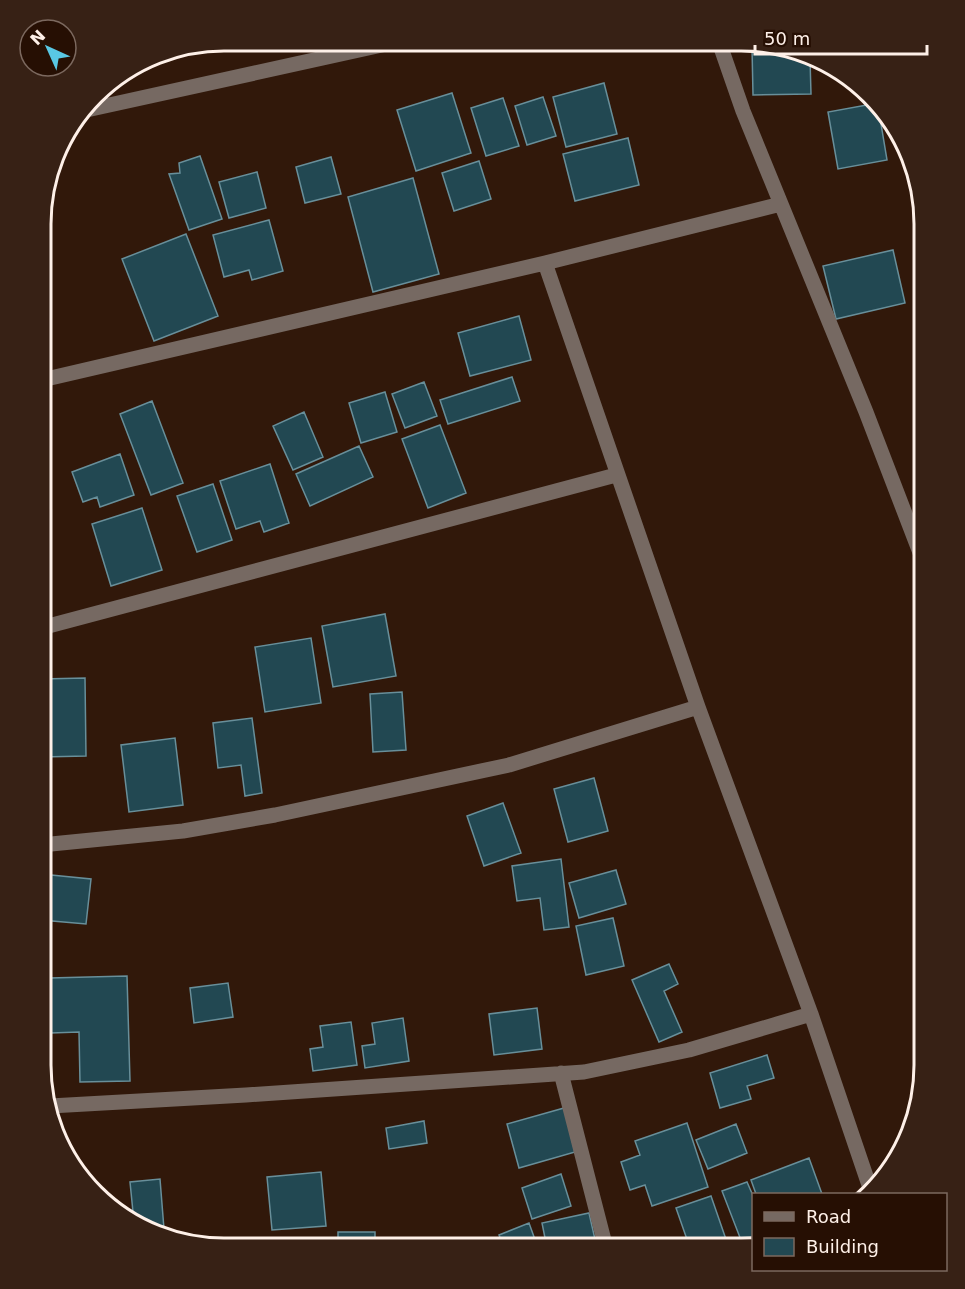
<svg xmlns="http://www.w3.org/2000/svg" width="965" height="1289" font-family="'DejaVu Sans',sans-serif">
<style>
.building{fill:#224852;stroke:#688f9a;stroke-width:1.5}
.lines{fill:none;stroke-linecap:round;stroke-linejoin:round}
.minor{stroke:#766962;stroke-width:15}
.rim{fill:none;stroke:#fef0e8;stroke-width:3}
</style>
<rect width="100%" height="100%" fill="#31180a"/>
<path class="building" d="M779 47 810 59 811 94 753 95 752 48Z
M604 83 617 134 566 147 553 97Z
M452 93 471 153 416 171 397 110Z
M543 97 556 136 527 145 515 106Z
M503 98 519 146 486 156 471 108Z
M872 104 879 112 887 160 838 169 828 112Z
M628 138 639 185 575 201 563 154Z
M200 156 222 219 189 230 169 174 180 173 179 163Z
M331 157 341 194 305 203 296 167Z
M479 161 491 199 454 211 442 173Z
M257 172 266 208 229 218 219 182Z
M413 178 439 274 373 292 348 197Z
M269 220 283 271 252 280 249 270 224 277 213 235Z
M186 234 218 316 154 341 122 259Z
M893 250 905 303 836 319 823 266Z
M519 316 531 360 470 376 458 333Z
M512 377 520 401 448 424 440 400Z
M424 382 437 416 405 428 392 394Z
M385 392 397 432 361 443 349 403Z
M152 401 183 483 151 495 120 414Z
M304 412 323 457 293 470 273 426Z
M440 425 466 493 428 508 402 439Z
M359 446 373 477 310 506 296 474Z
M120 454 134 495 100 507 97 497 83 502 72 472Z
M270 464 289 523 264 532 260 521 236 529 220 481Z
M213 484 232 540 197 552 177 496Z
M142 508 162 570 111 586 92 524Z
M385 614 396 676 333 687 322 626Z
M311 638 321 703 265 712 255 647Z
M85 678 86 756 41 757V679Z
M402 692 406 750 373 752 370 694Z
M252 718 262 793 245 796 241 765 218 768 213 723Z
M175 738 183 805 129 812 121 745Z
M594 778 608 831 568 842 554 789Z
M503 803 521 853 484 866 467 816Z
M561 859 569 927 544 930 540 898 517 901 512 866Z
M616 870 626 904 579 918 569 883Z
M41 874 91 879 86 924 41 920Z
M613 918 624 966 586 975 576 926Z
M669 964 678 984 664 991 682 1032 659 1042 632 980Z
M127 976 130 1081 80 1082 79 1032 51 1033 50 978Z
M228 983 233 1017 194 1023 190 988Z
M537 1008 542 1049 494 1055 489 1014Z
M403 1018 409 1061 365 1068 362 1046 375 1044 372 1023Z
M351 1022 357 1065 313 1071 310 1049 323 1047 320 1026Z
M767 1055 774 1078 747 1086 751 1099 720 1108 710 1073Z
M564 1108 575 1152 519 1168 507 1124Z
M424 1121 427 1143 389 1149 386 1128Z
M687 1123 708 1187 652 1206 645 1185 630 1190 621 1162 640 1155 635 1141Z
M736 1124 747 1153 708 1169 696 1140Z
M809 1158 822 1194H756L751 1180Z
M321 1172 326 1226 272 1230 267 1177Z
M561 1174 571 1206 532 1219 522 1188Z
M160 1179 164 1229 154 1230 134 1222 130 1182Z
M747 1182 754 1198V1246L744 1248 722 1191Z
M711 1196 729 1248H690L676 1208Z
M589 1213 597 1248H547L542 1223Z
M529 1223 538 1248H504L499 1235Z
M338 1232H375V1247H338Z"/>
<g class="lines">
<path class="minor" d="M719 42 743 111 866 412 924 563
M82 111 400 41
M545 263 698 707 811 1014 870 1188
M42 380 545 263 781 204
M41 628 616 475
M41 845 183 831 275 815 509 765 698 707
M561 1073 606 1248
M50 1106 246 1095 584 1072 689 1050 811 1014"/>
</g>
<path d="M0 0H965V1289H0ZM224 51H741A173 173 0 0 1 914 224V1065A173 173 0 0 1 741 1238H224A173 173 0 0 1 51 1065V224A173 173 0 0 1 224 51Z" fill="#372115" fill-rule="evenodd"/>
<path class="rim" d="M224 51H741A173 173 0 0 1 914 224V1065A173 173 0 0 1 741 1238H224A173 173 0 0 1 51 1065V224A173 173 0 0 1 224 51Z"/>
<rect x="752" y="1193" width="195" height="78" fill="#260f03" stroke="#7c695f" stroke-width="1.5"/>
<rect x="764" y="1212" width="30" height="9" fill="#766962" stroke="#7c695f" stroke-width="1.5"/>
<text x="806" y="1223" font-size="18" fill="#fef0e8">Road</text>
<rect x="764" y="1238" width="30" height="18" fill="#224852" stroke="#7c695f" stroke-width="1.5"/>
<text x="806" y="1253" font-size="18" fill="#fef0e8">Building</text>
<g transform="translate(48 48) rotate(315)"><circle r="28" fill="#260f03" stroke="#7c695f" stroke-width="1.5"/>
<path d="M0-4.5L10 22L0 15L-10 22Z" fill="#59c8e4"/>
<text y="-9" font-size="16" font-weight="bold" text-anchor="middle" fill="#fef0e8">N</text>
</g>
<path d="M755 45v9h172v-9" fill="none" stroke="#fef0e8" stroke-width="3"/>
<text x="764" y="45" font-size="18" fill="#fef0e8" stroke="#260f03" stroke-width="4.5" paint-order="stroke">50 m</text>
</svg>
